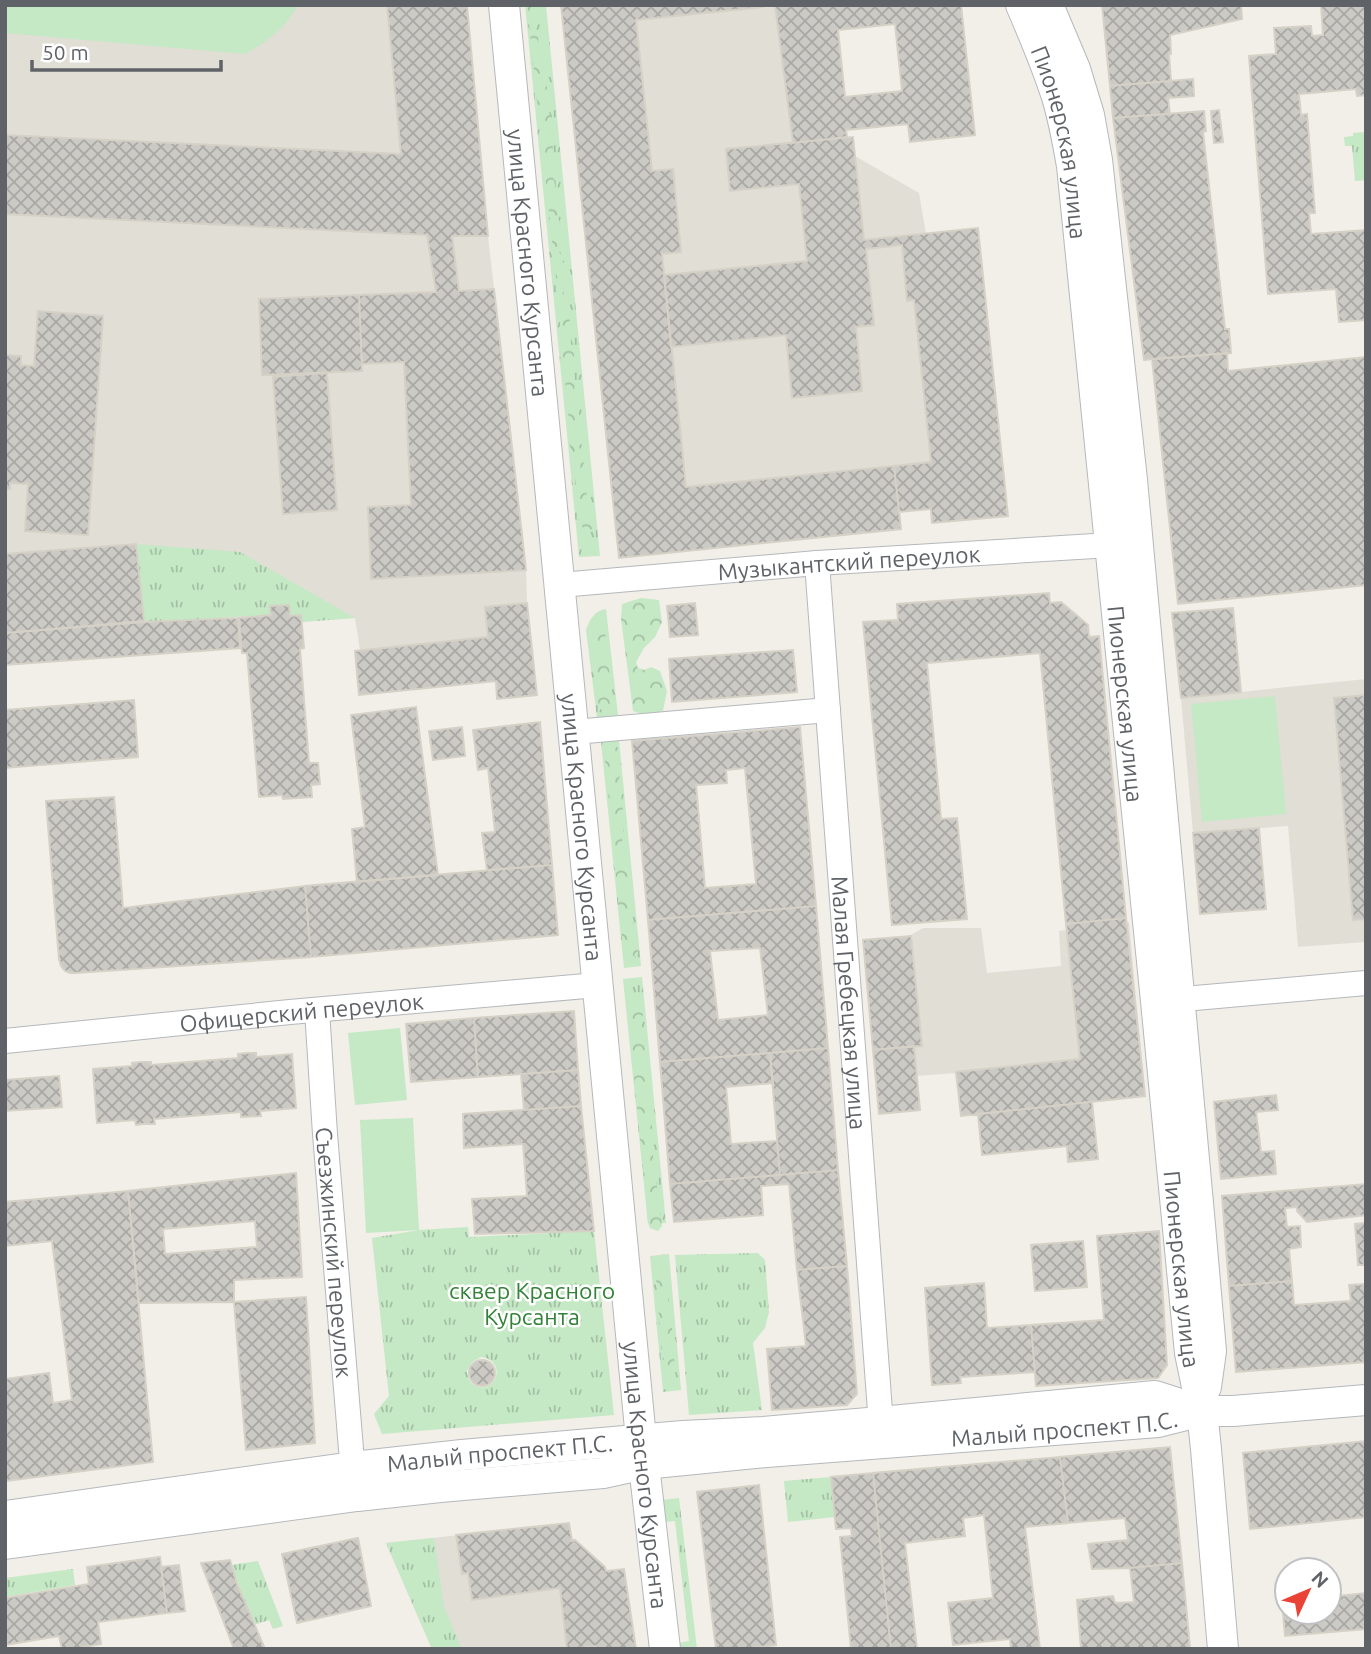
<svg xmlns="http://www.w3.org/2000/svg" width="1371" height="1654" font-family="Ubuntu,sans-serif">
<style>
.education{fill:#e1ded6}
.grass{fill:url(#grass-tufts);fill-rule:evenodd}
.forest{fill:url(#forest-crowns)}
.garden{fill:#c5e8c5}
.building{fill:url(#building-cross-hatch);stroke:#d6d1c6;stroke-width:2;fill-rule:evenodd}
.lines{fill:none;stroke-linecap:round;stroke-linejoin:round}
.minor-casing{stroke:#b5b8bc;stroke-width:26}
.tertiary-casing{stroke:#b5b8bc;stroke-width:32}
.minor{stroke:#fff;stroke-width:24}
.tertiary{stroke:#fff;stroke-width:30}
.labels{text-anchor:middle;dominant-baseline:central;stroke-width:5;stroke-linejoin:round;paint-order:stroke}
.street-label{font-size:23px;fill:#5f6368;stroke:#fff}
.park-label{font-size:23px;fill:#348238;stroke:#fff}
</style>
<defs>
<pattern id="grass-tufts" width="24" height="20" patternUnits="userSpaceOnUse" patternTransform="scale(1.75)"><rect width="24" height="20" fill="#c5e8c5"/><path d="M3 7l-1-3M5 7V3M7 7l1-3M15 17l-1-3M17 17v-4M19 17l1-3" fill="none" stroke="#a3c0a4"/></pattern>
<pattern id="forest-crowns" width="20" height="18" patternUnits="userSpaceOnUse" patternTransform="scale(1.75)"><rect width="20" height="18" fill="#c5e8c5"/><path d="M2 6a3 3 0 1 1 6 0M12 15a3 3 0 1 1 6 0" fill="none" stroke="#a3c0a4"/></pattern>
<pattern id="building-cross-hatch" width="8" height="8" patternUnits="userSpaceOnUse" patternTransform="scale(1.75)"><rect width="8" height="8" fill="#cccac5"/><path d="M0 0l8 8M0 8l8-8" fill="none" stroke="#a9a8a4"/></pattern>
</defs>
<rect width="100%" height="100%" fill="#f1efe8"/>
<path class="education" d="M5 5H467L488 236 526 570 527 603 485 607 488 637 360 650 355 618 302 622 301 615 290 616 271 606V615L144 622 136 544 5 554Z
M561 5 775 6 793 142 853 137 855 156 919 193 926 234 978 228 1008 516 932 523 930 509 899 512 901 529 619 558Z
M1366 679V942L1298 947 1288 826 1193 833 1181 698Z
M1129 922 1145 1096 961 1116 956 1073 916 1076 863 940 909 936 923 928H981L987 973 1061 966 1059 931Z
M569 1523 572 1540H575L606 1571 624 1569 636 1649H432L386 1543Z"/>
<path class="grass" d="M525 5H546L600 556 579 557Z
M1366 132V180L1355 181 1352 146H1345L1344 137 1353 136V133Z
M136 544 240 552 355 618 302 622 301 615 290 616 271 606V615L144 622Z
M606 609 618 715 597 718 586 630C590 619 594 611 606 609Z
M619 740 641 966 624 968 601 742Z
M642 977 666 1223 648 1224 623 979Z
M468 1227 469 1237 594 1231 614 1415 382 1434 374 1414 389 1396 372 1238 419 1230ZM481 1357C509 1361 495 1397 474 1385 469 1382 468 1377 467 1371L472 1362Z
M758 1253 765 1260 769 1312 765 1328 753 1343 762 1410 689 1415 675 1255Z
M669 1254 681 1390 663 1392 650 1256Z
M831 1477 835 1517 788 1522 784 1481Z
M679 1498 697 1649H678V1643L689 1641 675 1521 663 1522 661 1500Z
M434 1538 444 1607 462 1649H432L386 1543Z
M258 1561 283 1626 273 1629 269 1620 254 1625 231 1565Z
M73 1569 75 1585 5 1597V1578Z"/>
<path class="forest" d="M527 5H535L538 17 536 30 539 37 538 39 541 55 540 62 547 88 545 102 550 114V139L553 146 552 170 555 185 554 201 562 232 557 249C565 260 569 271 561 284L569 310 571 344 574 355 571 365 579 415 577 427V441L582 454 584 465 582 479 587 495 592 529 585 532 578 518V503L571 446 556 278Z
M641 598 659 600 662 622 655 637 644 648 636 662 638 668 644 670 651 667 660 671 667 691 663 711 646 715 633 711 621 619 622 604Z
M600 613H603L605 618 604 626 606 640 604 649 605 657 610 673V681L608 687 612 699 610 710 603 711 599 708 590 637 593 622Z
M611 744H614L618 748 619 754V773L624 822 622 843 628 874 630 903 638 953 634 958 625 955 623 949 604 749Z
M634 997H637L641 1001 643 1008 642 1026 648 1075 645 1096 652 1127 653 1156 662 1226 658 1231 650 1228 648 1223 627 1002Z
M664 1268 667 1270 669 1278V1299L667 1307 672 1328 676 1384 667 1376 661 1346 656 1278 659 1270Z"/>
<path class="garden" d="M5 5H298C286 28 267 42 245 54L5 33Z
M1275 696 1286 814 1202 822 1191 704Z
M400 1028 407 1100 355 1105 348 1033Z
M413 1118 419 1230 366 1233 360 1120Z"/>
<path class="building" d="M387 5H467L488 236H452L459 291 494 289 526 570 371 579 368 507 411 505 404 362 362 364 359 295 436 292 427 235 5 214V135L401 154Z
M561 5H763V7L636 20 652 171 673 169 681 252 662 254 686 487 894 466 901 529 619 558Z
M775 5H961L975 135 910 142 908 124 846 130 847 137 793 143ZM895 24 902 91 845 97 838 30Z
M1102 5H1241L1242 19 1170 35 1171 54H1169L1171 81 1110 86Z
M1321 5H1366V95L1357 96 1356 89 1299 94 1301 115 1307 114 1315 213H1309L1311 234 1366 230V320L1339 322 1336 289 1268 294 1249 56 1276 54 1274 28 1311 26 1312 36 1323 35Z
M1193 79 1194 96 1168 98 1170 114 1113 118 1110 86Z
M1219 110 1223 142 1214 143 1211 111Z
M1204 111 1206 131 1203 132 1225 329H1229L1231 353 1144 360 1113 118Z
M853 137 864 240 978 228 1008 516 932 523 931 509 899 512 894 466 931 462 914 300 907 301 902 245 866 249 874 325 856 327 862 391 792 398 786 335 671 347 664 275 807 261 799 184 730 191 726 149Z
M359 295 362 371 262 375 259 299Z
M38 311 103 316 88 535 25 531 28 484 10 483V489H5V355L21 356V365L34 366Z
M1227 353 1228 371 1366 357V585L1178 604 1152 359Z
M327 373 337 510 283 514 273 377Z
M136 544 144 621 5 633V554Z
M1049 593 1050 603 1061 602 1088 625 1089 637 1099 636 1126 918 1066 924 1040 653 927 663 941 819 957 818 967 919 892 925 863 622 898 620 897 604Z
M527 603 537 695 497 699 496 681 359 695 355 651 488 637 485 607Z
M695 603 698 635 670 637 667 606Z
M289 605 290 616 301 615 304 648 300 649 309 763H318L320 784 311 785 312 797 283 799 282 795 259 797 247 653H242L239 618 271 615 270 606Z
M1233 608 1241 692 1181 698 1172 613Z
M238 618 240 648 5 665V633L144 622Z
M793 650 797 692 672 702 669 659Z
M1366 695V919L1353 920 1334 698Z
M134 700 138 757 5 768V710Z
M416 707 438 875 357 882 352 829 365 827 351 715Z
M540 722 552 865 487 870 482 833 495 832 488 768 478 770 473 730Z
M462 727 465 756 433 760 429 731Z
M800 727 816 906 648 920 632 741ZM745 768 756 884 705 888 696 785 727 783 726 770Z
M114 797 123 908 305 886 311 957 75 973H70L65 971 61 966 59 959 46 801Z
M1259 828 1266 909 1200 914 1193 833Z
M552 865 558 935 311 957 305 886Z
M816 906 828 1048 660 1062 648 920ZM760 948 768 1015 718 1020 710 951Z
M1126 918 1145 1096 961 1116 956 1072 1080 1059 1066 924Z
M911 936 922 1046 873 1050 863 940Z
M574 1011 578 1070 478 1077 474 1018Z
M474 1018 478 1077 411 1082 406 1024Z
M914 1046 920 1110 879 1114 873 1050Z
M828 1048 838 1170 780 1175 770 1053Z
M247 1053H256V1057L292 1054 296 1108 260 1111 261 1116 241 1117V1112L154 1119 155 1124H143L136 1125 135 1120 97 1123 93 1069 132 1066V1063L141 1062H151V1065L238 1058V1054Z
M770 1053 773 1083 726 1087 731 1144 777 1141 780 1175 670 1184 660 1062Z
M578 1070 581 1106 524 1110 521 1074Z
M59 1076 62 1107 5 1111V1080Z
M1276 1095 1278 1110 1256 1112 1261 1152 1274 1151 1276 1174 1221 1179 1214 1102Z
M1092 1102 1098 1159 1068 1162 1067 1146 982 1155 978 1114Z
M581 1106 594 1231 475 1234 472 1199 527 1196 523 1144 464 1148 463 1114Z
M838 1170 847 1266 797 1270 789 1184 761 1186 763 1215 674 1222 670 1184Z
M296 1173 302 1277 234 1280V1302L139 1303 128 1191ZM255 1221 257 1247 165 1254 163 1229Z
M1366 1184V1215L1307 1222 1297 1211V1207L1285 1208 1287 1227 1300 1226 1301 1247 1289 1249 1292 1281 1229 1286 1222 1196Z
M128 1191 153 1462 5 1481V1379L49 1373 53 1403 72 1400 52 1241 5 1246V1202Z
M1366 1223V1265H1358L1355 1224Z
M1159 1231 1167 1365 1158 1378 1036 1386 1031 1325 1104 1320 1097 1236Z
M1083 1241 1087 1287 1035 1291 1031 1245Z
M847 1266 857 1394 847 1405 772 1410 767 1349 806 1346 797 1270Z
M1292 1281 1294 1305 1351 1301 1349 1285 1366 1284V1362L1236 1372 1229 1286Z
M984 1283 987 1328 1031 1325 1035 1372 960 1377 961 1383 932 1385 925 1288Z
M306 1297 315 1443 246 1450 234 1302Z
M469 1373a13 13 0 1 1 26 0a13 13 0 1 1-26 0Z
M1366 1441V1517L1250 1529 1243 1453Z
M1170 1447 1182 1563 1130 1568 1092 1569 1088 1544 1128 1540 1125 1518 1068 1523 1060 1457Z
M1060 1457 1068 1523 1025 1527 1040 1649H1011L1010 1639 953 1645 948 1603 993 1598 984 1515 963 1518 965 1536 905 1543 917 1649H891L873 1473Z
M873 1473 891 1649H851L840 1537 852 1536 851 1528 836 1529 831 1477Z
M759 1485 776 1645 742 1649H716L697 1492Z
M569 1523 572 1541 575 1540 605 1567 606 1571 624 1569 636 1649H596V1646L567 1649 560 1588 472 1600 468 1573 462 1574 456 1535Z
M358 1538 371 1606 297 1623 282 1554Z
M160 1557 167 1613 98 1622 101 1644 74 1649H62L59 1636 5 1645V1598L89 1584 87 1567Z
M230 1560 237 1584 265 1649H234L201 1563Z
M1182 1563 1190 1648 1081 1649 1077 1600 1113 1596 1115 1603 1134 1602 1130 1568Z
M179 1565 185 1611 167 1613 161 1567Z
M1366 1593V1629L1285 1636 1282 1601H1287V1612H1329V1597Z"/>
<g class="lines">
<g class="minor-casing">
<g id="minor">
<path id="s1" d="M817 563 882 1438"/>
<path id="s2" d="M560 585 817 563 1127 544"/>
<path d="M574 732 828 710"/>
<path d="M1161 1001 1366 983"/>
<path id="s3" d="M317 1010 325 1134 351 1449 355 1485"/>
<path id="s4" d="M5 1041 290 1012 597 985"/>
</g>
</g>
<g class="tertiary-casing">
<g id="tertiary">
<path id="s5" d="M504 5 641 1439 665 1649"/>
<path id="s6" d="M1021 5C1034 35 1047 66 1057 97 1064 120 1068 143 1072 166L1156 1001 1190 1353 1202 1411 1206 1449 1223 1649"/>
<path d="M1048 5 1075 69 1089 115 1097 160 1132 480 1200 1225 1211 1351 1206 1387"/>
<path id="s7" d="M5 1516 353 1467 462 1455 683 1436 763 1432 880 1422 1155 1396 1202 1411"/>
<path id="s8" d="M5 1544 357 1496 440 1487 603 1473 644 1464 766 1452 1158 1422 1202 1411H1233L1366 1400"/>
</g>
</g>
<use href="#minor" class="minor"/>
<use href="#tertiary" class="tertiary"/>
</g>
<g class="labels">
<g class="street-label">
<text stroke="none"><textPath href="#s6" startOffset="144">Пионерская улица</textPath></text>
<text stroke="none"><textPath href="#s5" startOffset="259">улица Красного Курсанта</textPath></text>
<text stroke="none"><textPath href="#s2" startOffset="290">Музыкантский переулок</textPath></text>
<text stroke="none"><textPath href="#s6" startOffset="710">Пионерская улица</textPath></text>
<text stroke="none"><textPath href="#s5" startOffset="826">улица Красного Курсанта</textPath></text>
<text stroke="none"><textPath href="#s1" startOffset="441">Малая Гребецкая улица</textPath></text>
<text stroke="none"><textPath href="#s4" startOffset="298">Офицерский переулок</textPath></text>
<text stroke="none"><textPath href="#s3" startOffset="243">Съезжинский переулок</textPath></text>
<text stroke="none"><textPath href="#s6" startOffset="1278">Пионерская улица</textPath></text>
<text stroke="none"><textPath href="#s8" startOffset="1066">Малый проспект П.С.</textPath></text>
<text stroke="none"><textPath href="#s7" startOffset="499">Малый проспект П.С.</textPath></text>
<text stroke="none"><textPath href="#s5" startOffset="1477">улица Красного Курсанта</textPath></text>
</g>
<g class="park-label">
<text x="532" y="1290">сквер Красного<tspan x="532" dy="26">Курсанта</tspan></text>
</g>
</g>
<rect width="1371" height="1654" fill="none" stroke="#5f6368" stroke-width="14"/>
<g transform="translate(1308 1591) rotate(46)"><circle r="33" fill="#ffffff" stroke="#bfc1c3" stroke-width="2"/>
<path d="M0-5L12 26L0 18L-12 26Z" fill="#ea4335"/>
<text y="-10" font-size="19" font-weight="bold" text-anchor="middle" fill="#5f6368">N</text>
</g>
<path d="M32 60v10h189v-10" fill="none" stroke="#5f6368" stroke-width="3.5"/>
<text x="42" y="60" font-size="21" fill="#5f6368" stroke="#ffffff" stroke-width="5" paint-order="stroke">50 m</text>
</svg>
